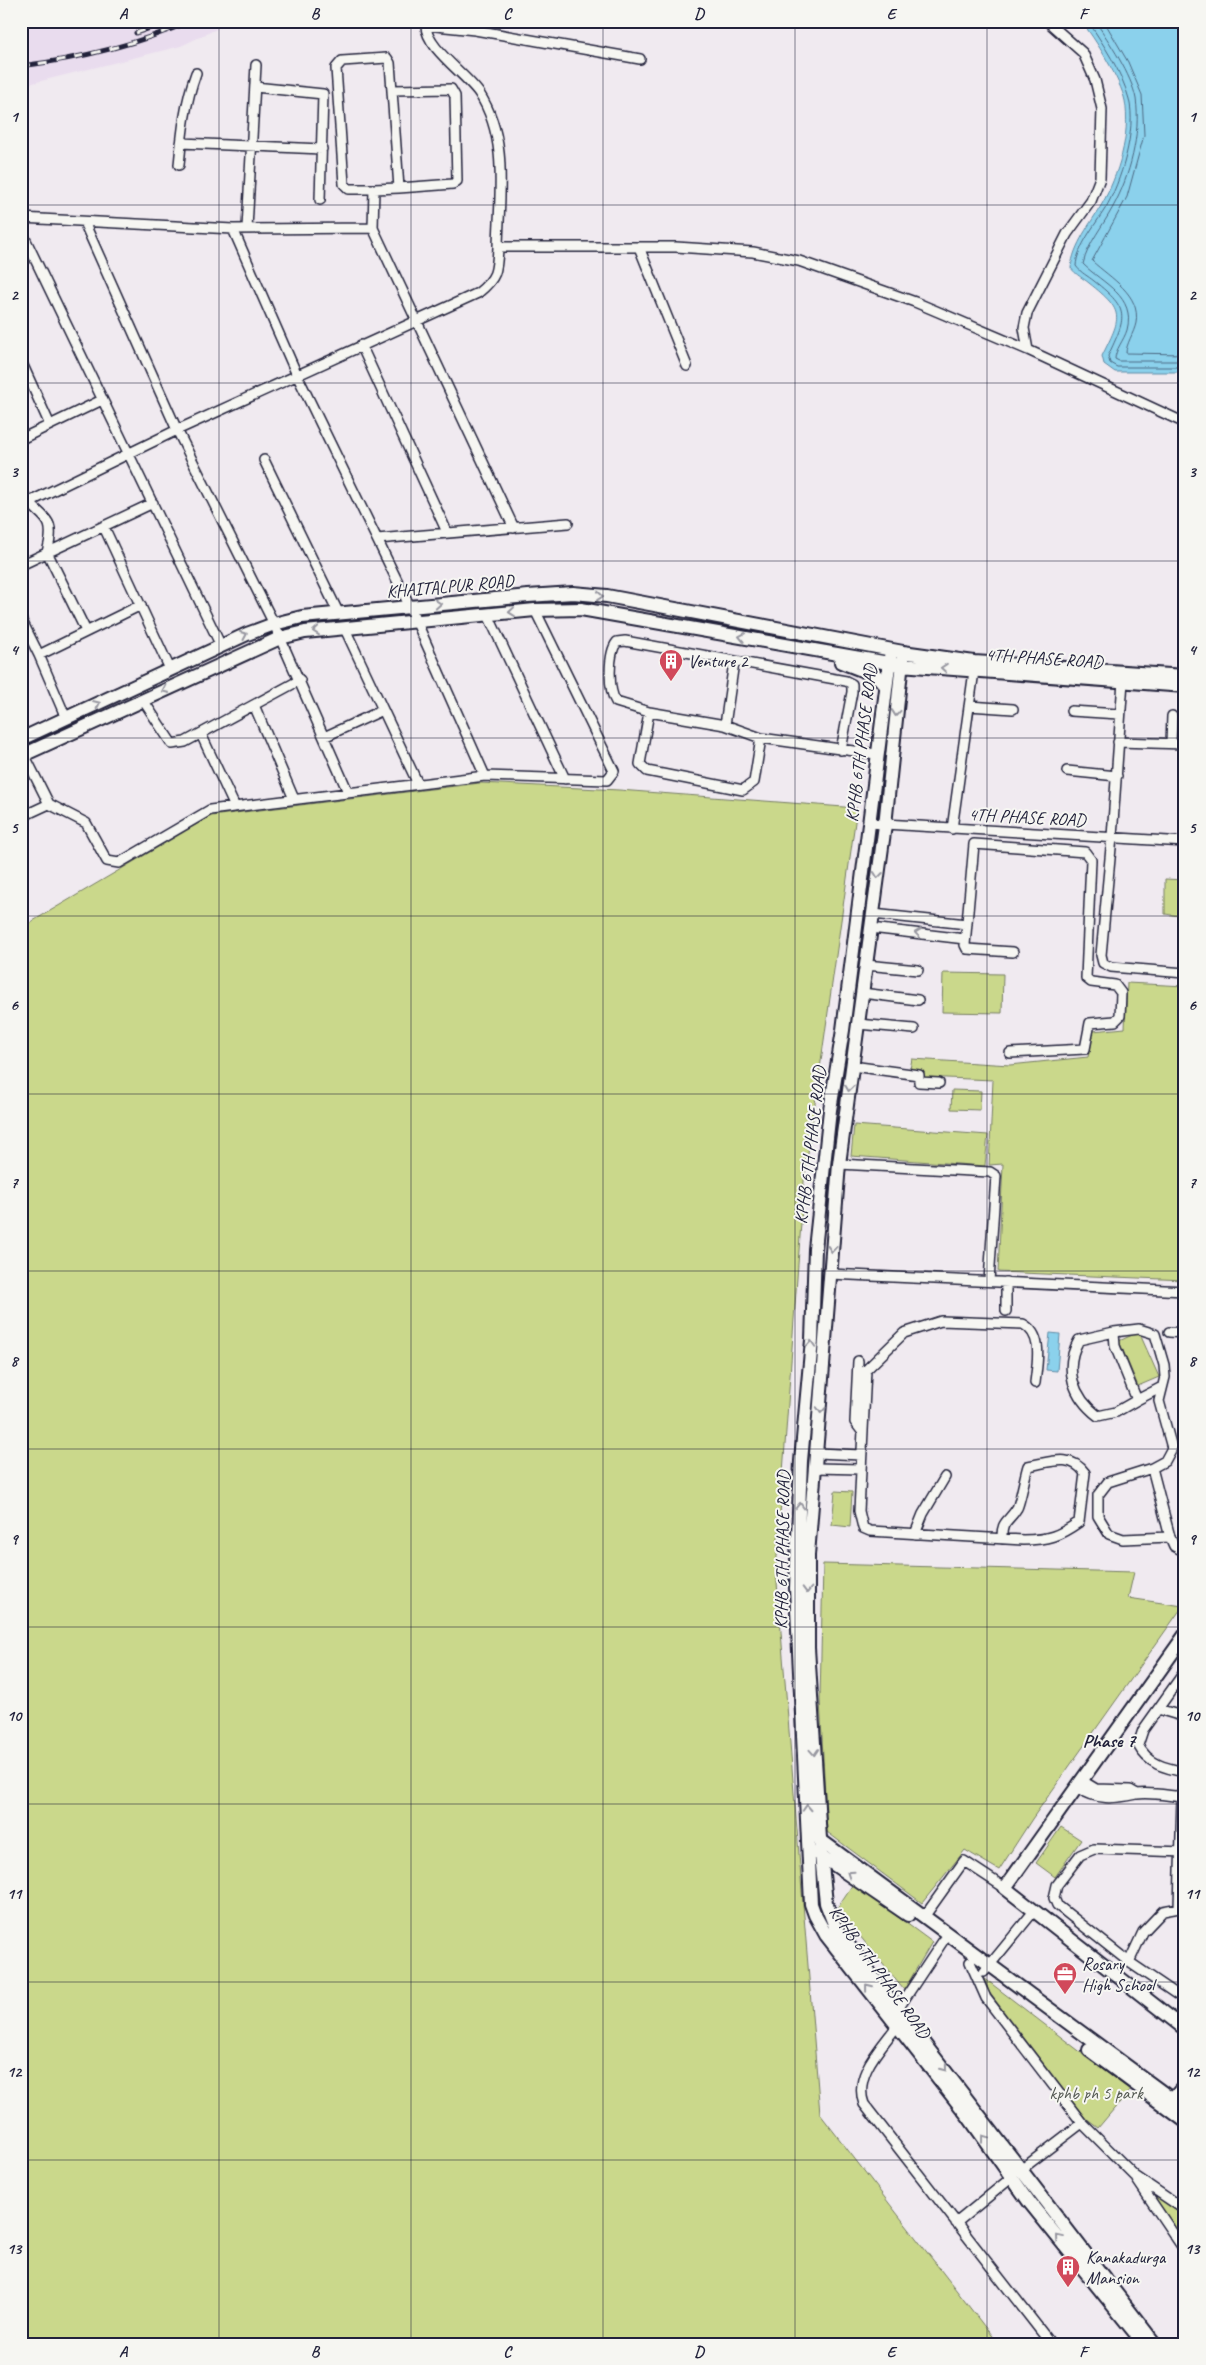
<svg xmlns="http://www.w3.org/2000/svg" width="1206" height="2365" font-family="Caveat,sans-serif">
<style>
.built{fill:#e9dcee}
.green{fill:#cad88b;stroke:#767d63}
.water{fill:#8bd1ec;stroke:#618ba5}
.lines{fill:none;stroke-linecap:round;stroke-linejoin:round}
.shore{stroke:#4c6882;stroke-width:1}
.street-casing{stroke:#22223b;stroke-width:12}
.secondary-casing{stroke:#22223b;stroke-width:16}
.street{stroke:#f6f6f2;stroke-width:9}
.secondary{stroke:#f6f6f2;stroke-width:12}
.rail-casing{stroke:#22223b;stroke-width:5}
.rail{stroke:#f6f6f2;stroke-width:3;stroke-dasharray:9;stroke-linecap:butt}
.oneway{stroke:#9797a0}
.grid{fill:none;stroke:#22223b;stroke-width:1;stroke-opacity:0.55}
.labels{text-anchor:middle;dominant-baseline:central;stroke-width:4;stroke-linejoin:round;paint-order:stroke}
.street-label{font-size:18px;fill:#22223b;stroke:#f6f6f2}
.poi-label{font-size:18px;fill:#22223b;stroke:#f6f6f2;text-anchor:start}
.park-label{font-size:18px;fill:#545953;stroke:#f6f6f2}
.neighbourhood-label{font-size:19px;font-weight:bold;fill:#22223b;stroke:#f6f6f2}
.neatline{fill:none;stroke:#22223b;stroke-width:2}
.grid-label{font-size:16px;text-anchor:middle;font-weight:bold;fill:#22223b}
</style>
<rect width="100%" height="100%" fill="#f0eaf0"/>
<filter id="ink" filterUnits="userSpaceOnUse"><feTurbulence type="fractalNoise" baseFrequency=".02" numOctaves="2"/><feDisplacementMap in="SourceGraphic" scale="10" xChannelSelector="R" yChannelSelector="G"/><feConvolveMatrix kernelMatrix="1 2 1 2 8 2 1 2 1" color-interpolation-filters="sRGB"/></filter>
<g filter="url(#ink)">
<path class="built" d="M21 21H233L181 46 21 86Z"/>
<path class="green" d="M480 783 619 790 857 808 804 1181 776 1570 820 2114 998 2344H21V928L211 816Z
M1165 879 1185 880V917L1165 914Z
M943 973 1003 974 1002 1013 942 1012Z
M1127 983 1185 986V1280L998 1272 1003 1164 989 1165 993 1080 923 1077 922 1070 910 1069 912 1059 1010 1065 1088 1057 1093 1031 1125 1028Z
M952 1090 981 1091 980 1110 951 1109Z
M854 1125 988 1135 985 1166 851 1156Z
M1139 1332 1159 1377 1138 1386 1119 1341Z
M835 1491 852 1492 850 1527 832 1525Z
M823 1564 1134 1572 1128 1598 1183 1606 1032 1819 999 1870 965 1850 922 1903 827 1832 820 1700Z
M1061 1827 1081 1840 1055 1877 1036 1863Z
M853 1884 932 1942 904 1990 837 1908Z
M984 1978 1130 2090 1098 2128 1086 2119 989 1992Z
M1150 2191 1185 2215V2242Z"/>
<path class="water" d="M1081 21H1185V372H1115L1104 364 1102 356C1121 317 1126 312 1089 283 1083 278 1076 275 1071 268 1073 245 1091 223 1102 204 1118 176 1131 134 1125 101 1121 81 1095 38 1081 21Z
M1050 1333 1060 1334 1057 1371 1046 1370Z"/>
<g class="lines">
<path class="shore" d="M1088 21C1103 44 1122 72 1129 99 1137 130 1121 182 1105 209 1095 225 1077 247 1076 266 1081 273 1088 276 1094 281 1131 310 1126 317 1108 356L1110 363 1117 367H1185
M1095 21C1109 41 1132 76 1136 99 1141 134 1130 176 1113 207 1103 226 1088 243 1083 264 1103 284 1136 296 1127 330 1124 340 1115 350 1115 359L1119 361H1185
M1104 21 1128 62 1142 95 1144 135 1127 197 1092 261C1110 278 1141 294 1136 323 1134 333 1126 344 1126 353L1185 354"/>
<g class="street-casing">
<path id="street" d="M255 87 323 94 320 200
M393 90 451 89 455 96 457 181 453 184 399 188
M181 143 322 149
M179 165C182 133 185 103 196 73
M374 189 399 188 390 63 387 58 342 61 336 68 344 184 349 189H374L373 228 514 528
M21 218 233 229 373 228
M84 222 177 430 274 624 348 792
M247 228 256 65
M233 229 297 375 410 607 485 776
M21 230 221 646
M498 247C499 195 509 139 479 93 466 74 425 47 426 25L475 30 640 59
M639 247 687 366
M361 345 447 532
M1028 350 1024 328 1027 313 1067 234 1091 201 1100 178 1102 109 1095 80 1083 53 1047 21
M21 361 50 425
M21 439 102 400
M264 460 339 614
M21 490C36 520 59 511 47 552L86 631
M21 506 177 430 478 293C497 278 497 271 498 247H676L753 252 799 261 915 302 1028 350 1185 423
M104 527 170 669
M377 539 568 523
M21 565 153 503
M488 615 565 779
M21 619 39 655 141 605
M345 629 418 784
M39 655 66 718
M1123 681 1112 837 1101 955 1103 963 1111 967 1185 973
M143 700 172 744 185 742 300 680
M254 705 294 799
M969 706 1013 709
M1071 711 1119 714
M649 712 640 764 647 771 743 790 754 782 761 738
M725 725 734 662
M201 734 235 807
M324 737 383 710
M1118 742 1185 744
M1171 743 1172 716
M21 748 49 804 86 823 107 861 119 863 210 810 485 776 607 780 614 771 535 610
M841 750 852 692V684L846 681 625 641 617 642C608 653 608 690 616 702L649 712 725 725 761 738 876 754
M1067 771 1117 776
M21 817 49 804
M868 823 1185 842
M952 829 974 671
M873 914 967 924
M871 928 965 939
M866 965 918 970
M862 993 918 1000
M858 1024 914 1029
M1010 1053 1085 1049 1090 1023 1115 1021 1120 1016 1121 993 1115 985 1091 982 1086 978 1091 860 1085 852 974 844 965 945 967 949 1013 952
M852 1066 919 1075V1082L939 1083
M839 1164 990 1172 996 1176 989 1281
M830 1274 1185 1291
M1006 1311V1282
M1114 1332 1079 1340C1063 1368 1073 1397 1098 1416L1116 1412 1137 1400
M1169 1332 1185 1333
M858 1361 855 1422 861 1430
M1160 1388 1137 1400 1115 1346 1114 1332 1139 1329 1155 1334 1164 1365 1165 1377 1159 1401 1172 1448 1165 1461 1152 1468 1170 1537 1174 1546 1185 1552
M817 1453 861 1455
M816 1468 860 1469
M1152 1468 1108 1482 1098 1495V1516L1109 1534 1123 1539 1170 1537
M915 1534 923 1514 945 1477
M1002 1539C1001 1520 1009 1522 1017 1508 1020 1503 1025 1475 1028 1466 1049 1463 1070 1452 1085 1473L1079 1522C1059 1536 1048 1540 1023 1540L870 1531 863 1528 859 1511 866 1370 904 1333 941 1321 1023 1324C1044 1335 1037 1363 1035 1383
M1185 1671 1143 1730 1138 1745C1148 1764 1164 1768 1185 1772
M1158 1709 1185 1717
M1081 1780 1096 1789 1130 1790 1137 1794
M1076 1787C1098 1801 1113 1799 1137 1794 1151 1792 1170 1796 1185 1797
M1185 1852 1094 1849 1080 1855 1057 1885 1054 1898 1057 1905 1129 1962 1185 2000
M924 1917 964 1861 1005 1888
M970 1962 986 1998 1082 2123 1135 2176 1185 2210
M1129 1962 1143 1932 1163 1911 1179 1908 1182 1797
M984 1972 1034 1911
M898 2009 943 1941
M897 2026C881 2048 853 2075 864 2104L1051 2344
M1022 2169 1082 2123
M1137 2180 1185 2251
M956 2223 1011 2178"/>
</g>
<g class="secondary-casing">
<path id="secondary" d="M891 650 843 1030 830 1110 815 1249 812 1340 801 1461 796 1588 811 1904 815 1915 826 1935 968 2116 1030 2203 1144 2344
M903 652 885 825 839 1164 808 1555V1648L821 1855 826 1903 836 1929 1155 2344
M841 662 877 676 886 686
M21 739 247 634 274 624 302 617 528 596 573 593 607 596 903 652 974 662 1185 676
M21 756 280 638 305 632 535 610 581 609 900 665 1185 686
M1185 1635 1005 1888 1185 2029
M815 1836 1185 2109
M817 1853 908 1915
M1089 2050 1185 2121
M1167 2106 1185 2085"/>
</g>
<use href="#street" class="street"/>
<use href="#secondary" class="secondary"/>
<g class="rail-casing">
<path id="rail" d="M136 33 171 21
M21 66C78 59 138 44 191 21"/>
</g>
<use href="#rail" class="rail"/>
</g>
<defs><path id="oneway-chevron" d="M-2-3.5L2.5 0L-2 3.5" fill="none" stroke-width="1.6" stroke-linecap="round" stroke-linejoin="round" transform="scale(1.25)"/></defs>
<g class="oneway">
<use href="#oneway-chevron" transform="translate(600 596) rotate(5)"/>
<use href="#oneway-chevron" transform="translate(438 604) rotate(-5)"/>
<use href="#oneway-chevron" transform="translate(512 612) rotate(174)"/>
<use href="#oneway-chevron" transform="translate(316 631) rotate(175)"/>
<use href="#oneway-chevron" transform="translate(244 635) rotate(-24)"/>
<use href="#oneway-chevron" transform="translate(742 637) rotate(-169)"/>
<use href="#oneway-chevron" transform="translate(944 668) rotate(-175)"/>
<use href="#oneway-chevron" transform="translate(165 690) rotate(155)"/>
<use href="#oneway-chevron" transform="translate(97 704) rotate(-25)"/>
<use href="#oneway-chevron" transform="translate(896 713) rotate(95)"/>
<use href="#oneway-chevron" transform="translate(878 875) rotate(97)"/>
<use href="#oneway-chevron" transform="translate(918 933) rotate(-173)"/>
<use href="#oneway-chevron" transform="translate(849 1088) rotate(98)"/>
<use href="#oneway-chevron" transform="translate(832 1249) rotate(95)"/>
<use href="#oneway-chevron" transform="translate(811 1344) rotate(-86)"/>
<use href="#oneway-chevron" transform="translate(821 1410) rotate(94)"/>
<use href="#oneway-chevron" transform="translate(800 1506) rotate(-88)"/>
<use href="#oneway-chevron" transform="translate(807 1590) rotate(91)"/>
<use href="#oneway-chevron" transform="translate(814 1752) rotate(86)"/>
<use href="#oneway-chevron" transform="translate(807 1808) rotate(-93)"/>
<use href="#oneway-chevron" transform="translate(850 1874) rotate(-146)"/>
<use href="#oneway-chevron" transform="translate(868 1987) rotate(-128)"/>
<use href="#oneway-chevron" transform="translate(944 2068) rotate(52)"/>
<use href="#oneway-chevron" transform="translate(984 2138) rotate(-127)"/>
<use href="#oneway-chevron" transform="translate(1059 2238) rotate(-130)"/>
</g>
</g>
<path class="grid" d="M219 21V2344M411 21V2344M603 21V2344M795 21V2344M987 21V2344M21 205H1185M21 383H1185M21 561H1185M21 738H1185M21 916H1185M21 1094H1185M21 1271H1185M21 1449H1185M21 1627H1185M21 1804H1185M21 1982H1185M21 2160H1185"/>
<defs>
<g id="building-pin" transform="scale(1.25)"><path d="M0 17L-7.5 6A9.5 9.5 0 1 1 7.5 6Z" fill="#d1495b" stroke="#f6f6f2"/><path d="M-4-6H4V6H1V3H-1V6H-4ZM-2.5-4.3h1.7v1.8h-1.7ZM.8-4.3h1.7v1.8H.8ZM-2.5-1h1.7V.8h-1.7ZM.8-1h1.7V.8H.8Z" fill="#fff"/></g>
<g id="office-pin" transform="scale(1.25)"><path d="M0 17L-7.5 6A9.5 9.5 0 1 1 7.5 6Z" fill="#d1495b" stroke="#f6f6f2"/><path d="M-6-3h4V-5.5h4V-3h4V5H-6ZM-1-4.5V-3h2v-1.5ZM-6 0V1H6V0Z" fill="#fff"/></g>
</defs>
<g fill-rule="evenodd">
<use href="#building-pin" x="671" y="661"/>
<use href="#office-pin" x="1065" y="1974"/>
<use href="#building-pin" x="1068" y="2267"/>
</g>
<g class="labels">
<g class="street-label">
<text transform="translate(450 586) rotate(-5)">KHAITALPUR ROAD</text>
<text transform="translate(1044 658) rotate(4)">4TH PHASE ROAD</text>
<text transform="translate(861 743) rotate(-83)">KPHB 6TH PHASE ROAD</text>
<text transform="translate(1027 817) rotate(3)">4TH PHASE ROAD</text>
<text transform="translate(810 1145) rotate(-83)">KPHB 6TH PHASE ROAD</text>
<text transform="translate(782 1550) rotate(-89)">KPHB 6TH PHASE ROAD</text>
<text transform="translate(880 1972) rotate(54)">KPHB 6TH PHASE ROAD</text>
</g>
<g class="poi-label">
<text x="688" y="661">Venture 2</text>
<text x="1082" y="1964">Rosary<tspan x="1082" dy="21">High School</tspan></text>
<text x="1086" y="2257">Kanakadurga<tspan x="1086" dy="21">Mansion</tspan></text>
</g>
<g class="park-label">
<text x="1096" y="2093">kphb ph 5 park</text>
</g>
<g class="neighbourhood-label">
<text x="1109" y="1741">Phase 7</text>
</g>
</g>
<rect width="1206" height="2365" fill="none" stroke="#f6f6f2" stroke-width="55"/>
<rect x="28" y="28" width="1150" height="2310" class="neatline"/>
<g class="grid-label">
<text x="123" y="19">A</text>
<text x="315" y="19">B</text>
<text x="507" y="19">C</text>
<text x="699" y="19">D</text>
<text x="891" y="19">E</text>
<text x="1083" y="19">F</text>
<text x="14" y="122">1</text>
<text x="1192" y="122">1</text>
<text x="14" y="300">2</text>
<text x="1192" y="300">2</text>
<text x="14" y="477">3</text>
<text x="1192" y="477">3</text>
<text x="14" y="655">4</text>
<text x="1192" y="655">4</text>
<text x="14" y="833">5</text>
<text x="1192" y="833">5</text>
<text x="14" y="1010">6</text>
<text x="1192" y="1010">6</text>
<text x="14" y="1188">7</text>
<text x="1192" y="1188">7</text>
<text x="14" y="1366">8</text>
<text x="1192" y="1366">8</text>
<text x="14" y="1544">9</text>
<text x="1192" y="1544">9</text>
<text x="14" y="1721">10</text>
<text x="1192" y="1721">10</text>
<text x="14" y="1899">11</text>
<text x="1192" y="1899">11</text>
<text x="14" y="2077">12</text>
<text x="1192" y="2077">12</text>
<text x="14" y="2254">13</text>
<text x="1192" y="2254">13</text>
<text x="123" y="2357">A</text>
<text x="315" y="2357">B</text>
<text x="507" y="2357">C</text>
<text x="699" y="2357">D</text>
<text x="891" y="2357">E</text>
<text x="1083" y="2357">F</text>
</g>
</svg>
